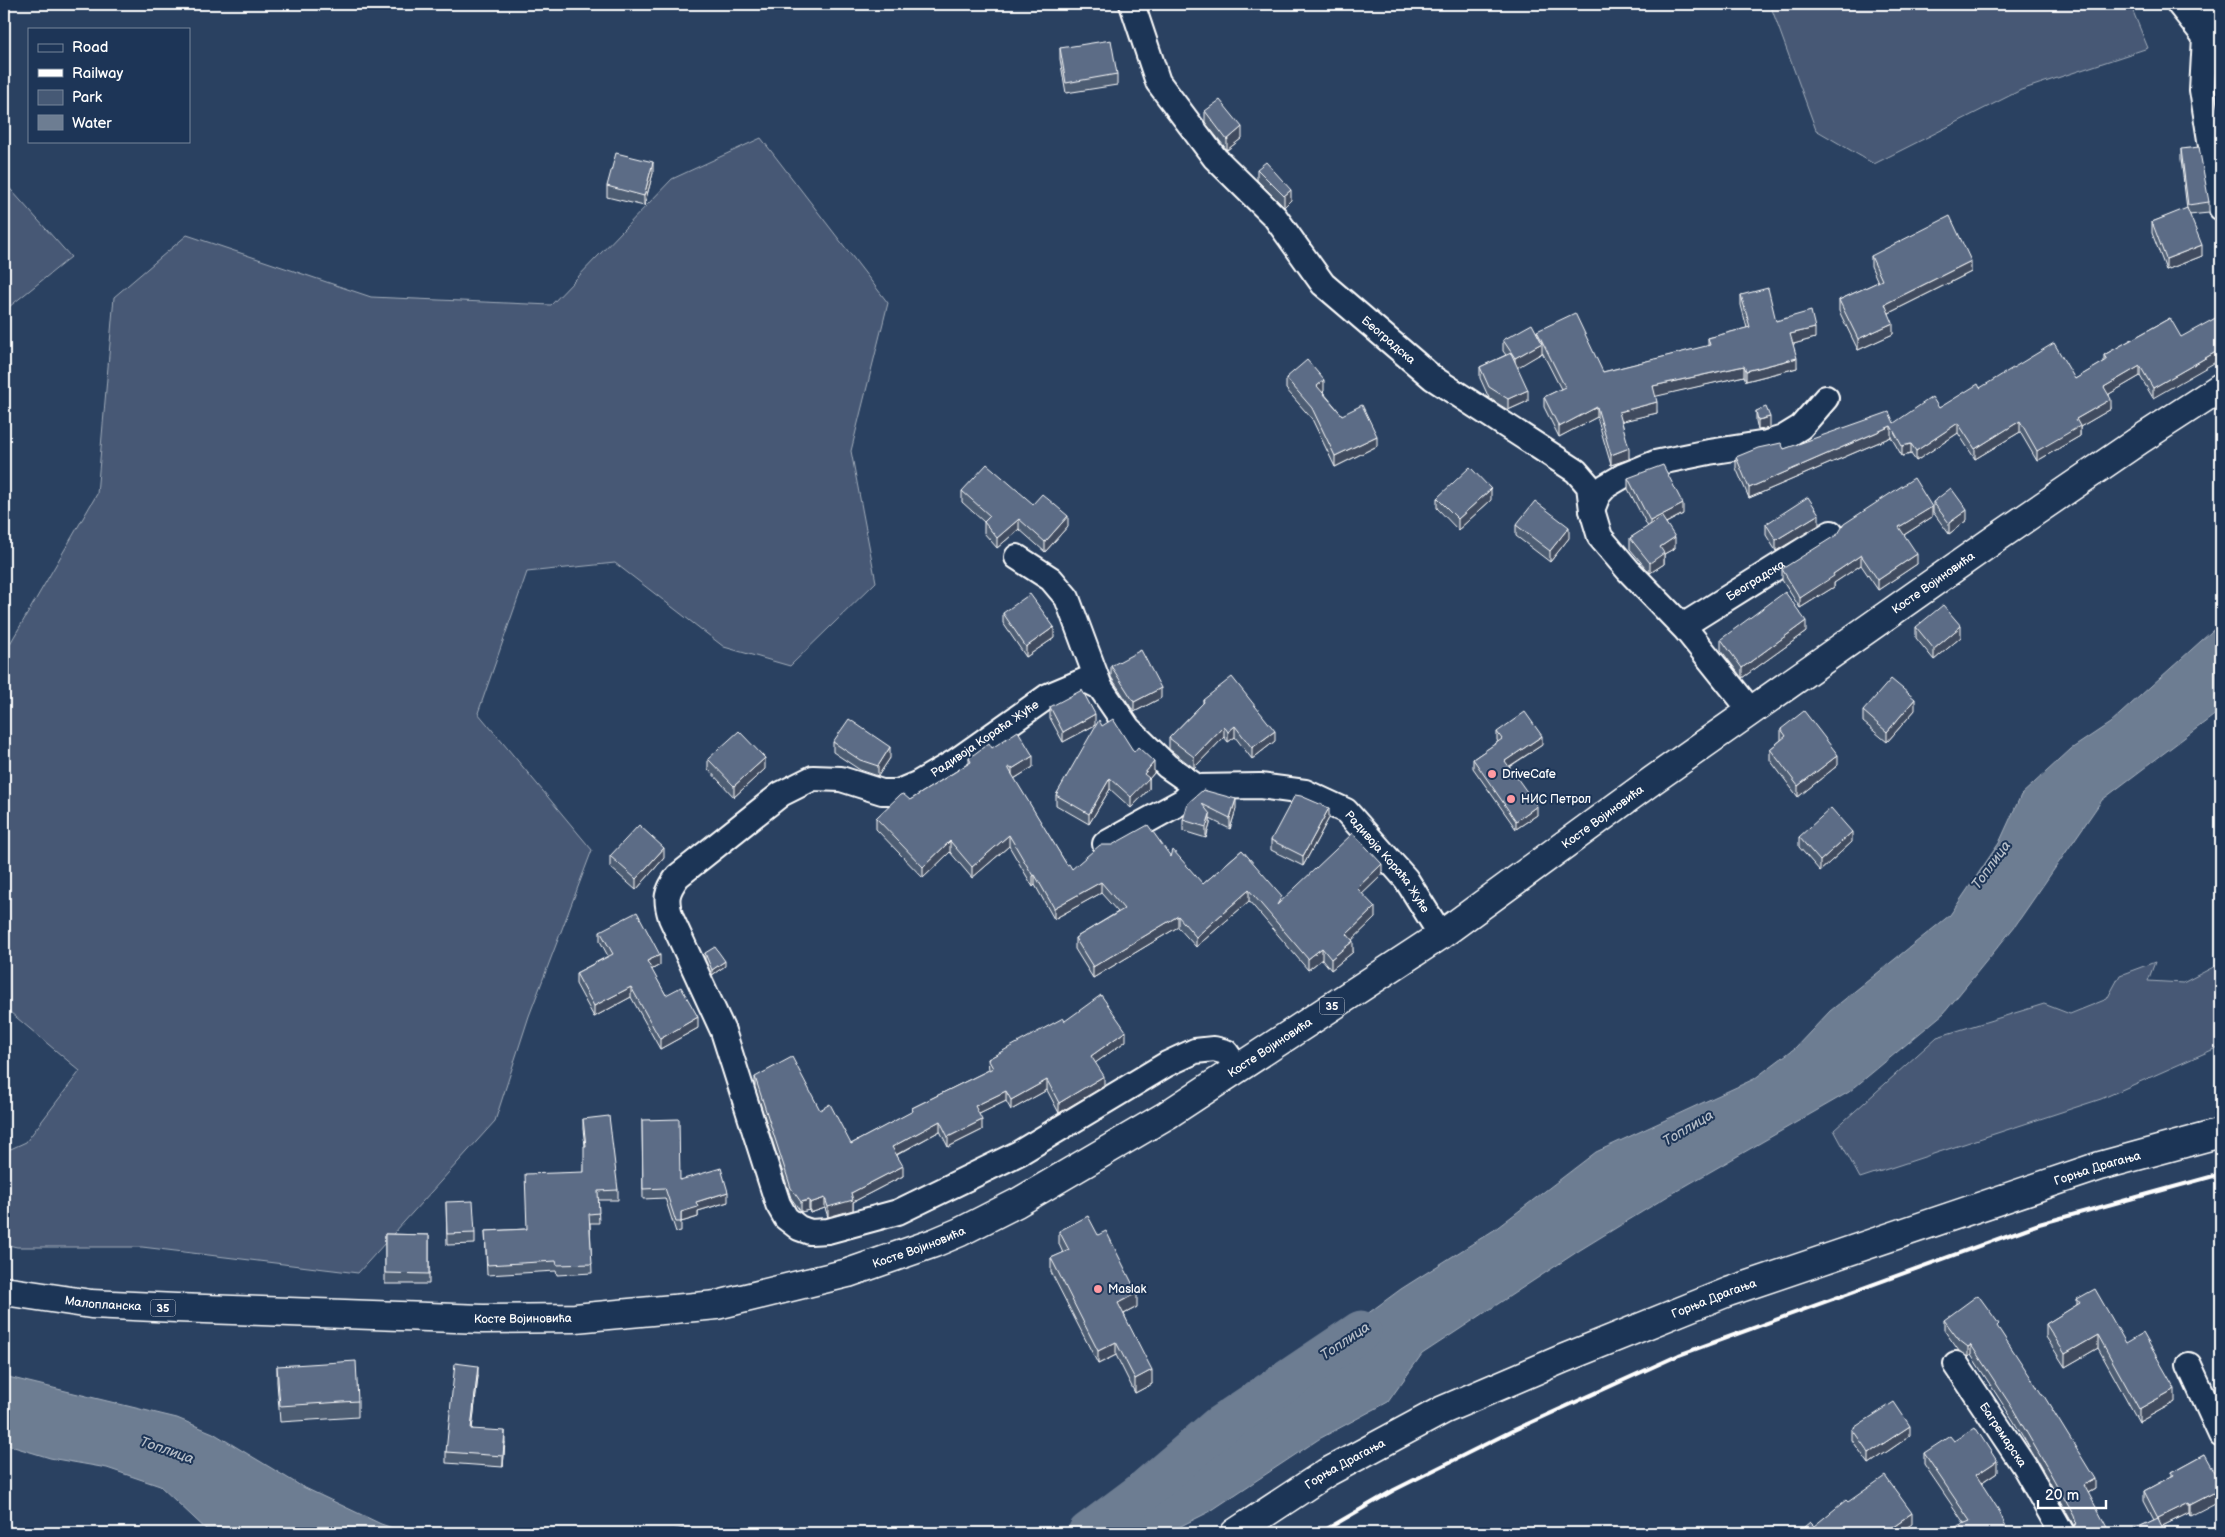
<svg xmlns="http://www.w3.org/2000/svg" width="2225" height="1537" font-family="'Balsamiq Sans',sans-serif">
<style>
.green{fill:#465975;stroke:#a2acba}
.water{fill:#6d7d92;stroke:#a7b1be}
.lines{fill:none;stroke-linecap:round;stroke-linejoin:round}
.river{stroke:#6d7d92;stroke-width:41}
.minor-casing{stroke:#fff;stroke-width:28}
.tertiary-casing{stroke:#fff;stroke-width:31}
.primary-casing{stroke:#fff;stroke-width:31}
.minor{stroke:#1d3557;stroke-width:24}
.tertiary{stroke:#1d3557;stroke-width:28}
.primary{stroke:#1d3557;stroke-width:28}
.rail{stroke:#fff;stroke-width:4}
.wall{fill:#4e5d73;stroke:#fff}
.shaded-wall{fill:#404c5e;stroke:#fff}
.building{fill:#5b6c86;stroke:#fff}
.poi-dot{fill:#ff9aa2;stroke:#1d3557;stroke-width:2}
.labels{text-anchor:middle;dominant-baseline:central;stroke-width:4;stroke-linejoin:round;paint-order:stroke}
.shield{fill:#1d3557;stroke:#bbc2cd;stroke-width:1}
.shield-label{font-size:11px;font-weight:bold;fill:#fff}
.street-label{font-size:12px;fill:#fff;stroke:#1d3557}
.poi-label{font-size:12px;fill:#fff;stroke:#1d3557;text-anchor:start}
.water-label{font-size:14px;font-style:italic;fill:#b6bec8;stroke:#1d3557}
</style>
<rect width="100%" height="100%" fill="#2a4161"/>
<filter id="ink" filterUnits="userSpaceOnUse"><feTurbulence type="fractalNoise" baseFrequency=".02" numOctaves="2"/><feDisplacementMap in="SourceGraphic" scale="10" xChannelSelector="R" yChannelSelector="G"/><feConvolveMatrix kernelMatrix="1 2 1 2 8 2 1 2 1" color-interpolation-filters="sRGB"/></filter>
<g filter="url(#ink)">
<path class="green" d="M1770 4H2130L2148 48 2021 90 1874 164 1816 130Z
M761 138 888 303 851 451 876 582 790 666 724 647 615 563 527 572 478 713 592 850 529 1016 495 1121 358 1273 142 1247H17L4 1244V1152L26 1142 80 1071 4 1007V654L97 494 114 297 187 235 371 297 551 305 672 179Z
M4 182 71 257 4 311Z
M2155 962 2148 981 2183 983 2221 963V1046L2101 1099 1860 1178 1834 1130 1937 1037 2044 1004 2070 1014 2107 999 2120 975Z"/>
<path class="water" d="M2221 623V710L2102 800 2015 926 1944 1013 1849 1092 1668 1196 1580 1250 1422 1354 1388 1402 1319 1439 1209 1512 1167 1533H1067L1089 1516 1131 1475 1179 1466 1233 1430 1300 1378 1340 1334 1401 1289 1494 1230 1596 1152 1754 1079 1795 1048 1830 1011 1950 915 1999 843 2021 795 2071 749 2110 723Z
M4 1376 177 1418 213 1433 301 1486 381 1524 407 1533H210L160 1486 107 1468 50 1458 4 1444Z
M684 1528 767 1533H769H663Z"/>
<g class="lines">
<path class="river" d="M1088 1533 1140 1494 1218 1427 1361 1331"/>
<g class="minor-casing">
<g id="minor">
<path id="s1" d="M1132 4 1158 82 1215 158 1275 217 1323 284 1433 378 1576 471 1589 486 1592 510 1600 537 1628 570 1687 631"/>
<path d="M2179 4 2205 37"/>
<path d="M2219 4 2214 10 2209 22 2205 37 2202 90 2221 208"/>
<path d="M1592 510 1598 495 1606 486 1623 476 1655 463 1709 452 1767 443 1783 438 1801 427 1826 398"/>
<path id="s2" d="M1017 557 1051 579 1067 598 1100 687 1128 728 1167 766 1197 787 1260 786 1305 792 1346 811 1406 879 1441 935"/>
<path d="M1100 687 1086 680 1048 696 956 761 917 784 898 792H882L841 779 813 778 781 794 678 876C666 892 665 899 671 918L723 1031 778 1204 786 1218 799 1228 810 1232 828 1231 898 1212 1019 1153 1167 1064 1195 1051 1214 1049 1226 1052 1237 1068"/>
<path id="s3" d="M1751 711 1687 631 1686 626 1689 622 1831 533"/>
<path d="M1105 844 1183 801 1197 787"/>
<path id="s4" d="M1956 1364 2024 1466 2062 1533"/>
<path d="M2189 1365 2221 1435"/>
</g>
</g>
<g class="tertiary-casing">
<g id="tertiary">
<path id="s5" d="M1235 1533 1326 1473 1443 1410 1562 1359 1728 1292 2100 1166 2221 1133"/>
</g>
</g>
<g class="primary-casing">
<g id="primary">
<path id="s6" d="M4 1291 91 1304 176 1308 483 1319 575 1318 717 1305 848 1273 934 1243 960 1232 1017 1203 1167 1115 1441 935 1653 780 1998 537 2141 439 2221 387"/>
</g>
</g>
<use href="#minor" class="minor"/>
<use href="#tertiary" class="tertiary"/>
<use href="#primary" class="primary"/>
<path class="rail" d="M1320 1533 1394 1490 1512 1431 1679 1355 2039 1224 2221 1174"/>
</g>
<path class="wall" d="M2221 43V63L2219 62V52Z
M1060 48 1117 74V85L1066 93 1060 59Z
M1205 111 1242 138 1227 150 1205 122Z
M2181 149 2209 202V213L2189 215 2202 256 2166 270 2152 233V222L2187 209 2181 159Z
M1257 169 1291 200 1284 207 1257 180Z
M653 173 644 206 607 197V186Z
M1871 256 1971 272 1889 313 1893 334 1858 350 1839 311V300L1878 282 1871 266Z
M1741 295 1776 321 1815 338 1793 344 1797 368 1746 381 1744 376 1655 396 1657 413 1622 421 1629 459 1611 465 1597 417 1559 437 1544 407V397L1561 389 1542 352V353L1517 367 1528 401 1508 410 1489 398 1480 378V367L1506 355 1503 351V340L1537 333V331L1603 372 1708 346V338L1747 328 1741 305Z
M2170 318 2153 398 2140 376 2109 394 2111 409 2080 427V436L2037 461 2020 432 1975 459 1958 433 1916 461 1911 454 1902 456 1891 437 1749 498 1736 468V457L1784 449 1894 423 1939 408 1980 388 2075 379 2104 362V355Z
M1286 378 1324 391 1323 392 1342 415 1377 446 1335 467 1312 419 1286 389Z
M1756 411 1770 428 1758 430 1756 421Z
M1628 478 1683 514 1666 523 1675 548 1664 554V564L1650 573 1630 549V538L1648 527 1628 489Z
M962 491 1033 504 1068 526 1045 552 1019 529 997 548 984 533V522L962 502Z
M1437 498 1491 500 1458 530 1437 508Z
M1933 502 1967 520 1949 534 1933 512Z
M1932 517 1904 535 1917 564 1878 590 1861 565 1834 583V587L1800 608 1782 580V569Z
M1766 524 1819 525 1776 551 1766 535Z
M1516 525 1569 538 1550 562 1516 536Z
M1003 613 1054 638 1026 657 1003 623Z
M1916 627 1961 637 1934 660 1916 638Z
M1806 632 1742 678 1721 650V639Z
M1111 666 1161 698 1134 712 1111 677Z
M1203 700 1275 741 1252 759 1235 737 1228 742 1224 737 1194 768 1169 749V738L1203 703Z
M1050 707 1095 725 1063 742 1050 718Z
M1915 710 1887 742 1863 722V711Z
M1102 726 1134 752 1154 773 1149 779V789L1131 808 1110 789 1089 824 1056 805V795Z
M1781 729 1838 765 1798 797 1770 760V749L1781 740Z
M1497 732 1542 745 1509 767 1537 815 1516 829 1473 768V759L1498 742 1497 740Z
M833 742 890 758 878 776 860 770 833 752Z
M992 748 1033 767 1014 779 1067 865 1072 869 1171 857 1203 884 1242 850 1282 901 1382 875 1362 894 1375 918 1352 940 1353 952 1331 970 1322 959 1308 970 1249 901 1196 947 1178 927 1093 978 1075 949V938L1118 912 1101 893 1054 919 1035 885 1033 887 1009 846 972 878 950 852 923 878 876 829V818L910 800 969 763V758Z
M708 759 765 769 734 797 708 769Z
M1203 790 1236 809 1230 829 1210 819V824L1206 838 1183 831V820Z
M1329 818 1303 866 1271 850V840Z
M1799 837 1852 842 1820 871 1799 847Z
M610 856 664 858 636 890 610 867Z
M600 931 660 965 651 970 666 995 698 1028 660 1049 631 997 594 1017 576 984V973L608 956 600 941Z
M705 953 725 966 712 975 705 959Z
M1065 1021 1126 1041 1095 1063 1104 1086 1059 1113 1047 1090 1011 1110 1006 1101 979 1114 982 1130 948 1147 940 1131 897 1155 903 1176 853 1202V1210L828 1217 825 1208 810 1213 809 1210 801 1212 791 1198 755 1087V1077L851 1144 912 1112V1108L989 1070 988 1059Z
M583 1119 618 1190V1200H598L599 1223H590L592 1273 557 1275 556 1271 487 1275 485 1231 527 1229 584 1172 585 1146 583 1129Z
M642 1120 680 1180 728 1202 698 1211V1217L681 1222V1231L676 1232 665 1198 643 1199Z
M446 1202 475 1233V1244L447 1245Z
M1059 1231 1137 1307 1124 1314 1152 1384 1135 1393 1116 1355 1098 1364 1051 1272V1258L1063 1253 1059 1244Z
M385 1234 429 1235V1284H385Z
M2077 1299 2126 1343 2175 1402 2139 1422 2098 1348 2065 1367 2046 1337V1324L2077 1305Z
M1944 1320 1999 1330 2095 1489 2088 1493 2074 1526 2049 1481 2013 1420 1971 1355 1968 1357 1959 1351 1944 1330Z
M277 1366 358 1401V1417L280 1422 277 1382Z
M478 1376 472 1429 505 1442 503 1467 446 1463V1452Z
M1852 1429 1910 1436 1869 1464 1852 1440Z
M1954 1441 1997 1472 1981 1483 2009 1533 1964 1523 1924 1464V1453Z
M2205 1454 2190 1516 2189 1513 2162 1526 2165 1533H2128V1532L2154 1520 2144 1501V1491L2172 1476V1472Z"/>
<path class="shaded-wall" d="M1242 127V138L1227 150V140Z
M653 162V173L644 206V196Z
M1291 190V200L1284 207V196Z
M2202 245V256L2166 270V259Z
M1971 261V272L1885 315V304Z
M1893 323V334L1858 350V339Z
M1815 328V338L1790 345V334Z
M1542 343V353L1515 369V358Z
M2221 349V359L2153 398V388Z
M1797 358V368L1746 381V371Z
M1744 366V376L1653 397V386Z
M2140 366V376L2104 397V387Z
M1324 380V391L1317 397V386Z
M1528 390V401L1508 410V399Z
M2111 399V409L2080 427V436L2037 461V451L2076 419Z
M1657 402V413L1619 422V412Z
M1597 407V417L1559 437V427Z
M1770 417V428L1758 430V420Z
M2020 421V432L1975 459V449Z
M1958 423V433L1916 461V451Z
M1891 426V437L1749 498V488Z
M1377 436V446L1335 467V456Z
M1911 444V454L1902 456V446Z
M1629 448V459L1611 465V455Z
M1491 489V500L1458 530V519Z
M1683 504V514L1650 531V521Z
M1932 507V517L1899 538V527Z
M1967 510V520L1949 534V523Z
M1819 514V525L1776 551V540Z
M1068 516V526L1045 552V542Z
M1019 519V529L997 548V538Z
M1569 527V538L1550 562V551Z
M1675 537V548L1664 554V564L1650 573V563L1660 547Z
M1917 554V564L1878 590V580Z
M1861 555V565L1834 583V587L1800 608V598L1833 574Z
M1806 621V632L1742 678V668Z
M1961 626V637L1934 660V649Z
M1054 627V638L1026 657V647Z
M1161 688V698L1134 712V702Z
M1915 699V710L1887 742V732Z
M1095 714V725L1063 742V732Z
M1224 726V737L1194 768V757Z
M1235 726V737L1228 742V732Z
M1275 731V741L1252 759V748Z
M1542 736V745L1505 769V761Z
M890 747V758L878 776V766Z
M1838 755V765L1798 797V786Z
M1033 756V767L1012 780V769Z
M765 758V769L734 797V786Z
M1154 762V773L1149 779V789L1131 808V797L1144 774Z
M1110 778V789L1089 824V814Z
M1236 799V809L1230 829V818Z
M1537 806V815L1516 829V821Z
M1329 808V818L1303 866V856Z
M1210 814V824L1206 838V827Z
M1852 832V842L1820 871V861Z
M1009 835V846L972 878V867Z
M950 841V852L923 878V867Z
M664 848V858L636 890V879Z
M1382 864V875L1357 899V888Z
M1035 875V885L1033 887V876Z
M1101 882V893L1054 919V908Z
M1249 890V901L1196 947V937Z
M1375 907V918L1347 945V934Z
M1178 916V927L1093 978V967Z
M1353 941V952L1331 970V959Z
M1322 948V959L1308 970V959Z
M660 955V965L647 972V961Z
M725 961V966L712 975V970Z
M631 987V997L594 1017V1006Z
M698 1017V1028L660 1049V1039Z
M1126 1031V1041L1091 1066V1056Z
M1104 1076V1086L1059 1113V1103Z
M1047 1080V1090L1011 1110V1100Z
M1006 1091V1101L975 1116V1106Z
M982 1120V1130L948 1147V1137Z
M940 1121V1131L892 1157V1147Z
M903 1166V1176L853 1202V1210L828 1217V1207L851 1193Z
M728 1192V1202L698 1211V1217L681 1222V1212L696 1202Z
M825 1198V1208L810 1213V1203Z
M809 1200V1210L801 1212V1202Z
M1137 1293V1307L1118 1317V1303Z
M2098 1335V1348L2065 1367V1354Z
M1116 1342V1355L1098 1364V1351Z
M1971 1345V1355L1968 1357V1347Z
M478 1366V1376L471 1439V1429Z
M1152 1370V1384L1135 1393V1379Z
M2175 1389V1402L2139 1422V1409Z
M1910 1426V1436L1869 1464V1453Z
M505 1431V1442L503 1467V1456Z
M1997 1461V1472L1976 1486V1475Z
M2095 1479V1489L2084 1495V1485Z
M2221 1489V1500L2190 1516V1505Z
M2189 1503V1513L2158 1528V1518Z
M1912 1513V1524L1898 1533H1883Z"/>
<path class="building" d="M1111 40 1117 74 1066 83 1060 48Z
M2221 43V52H2219Z
M1220 100 1242 127 1227 140 1205 111Z
M2199 147 2209 202 2188 205 2181 149Z
M616 153 653 162 644 196 607 186Z
M1266 162 1291 190 1284 196 1257 169Z
M2187 208 2202 245 2166 259 2152 222Z
M1950 216 1971 261 1885 304 1893 323 1858 339 1839 300 1882 280 1871 256Z
M1768 288 1776 321 1811 311 1815 328 1790 334 1797 358 1746 371 1744 366 1653 386 1657 402 1619 412 1629 448 1611 455 1597 407 1559 427 1544 397 1565 387 1537 331 1575 313 1603 372 1710 345 1708 338 1750 327 1741 295Z
M2221 315V349L2153 388 2140 366 2104 387 2111 399 2076 419 2080 426 2037 451 2020 421 1975 449 1958 423 1916 451 1911 444 1902 446 1891 426 1749 488 1736 457 1758 448 1781 443 1784 449 1889 412 1894 423 1932 397 1939 408 1978 384 1980 388 2054 343 2075 379 2107 360 2104 355 2170 318 2181 337Z
M1532 324 1542 343 1515 358 1503 340Z
M1511 353 1528 390 1508 399 1489 387 1480 367Z
M1307 360 1324 380 1317 386 1342 415 1362 405 1377 436 1335 456 1312 408 1286 378Z
M1766 407 1770 417 1758 420 1756 411Z
M987 464 1033 504 1042 494 1068 516 1045 542 1019 519 997 538 984 522 990 516 962 491Z
M1663 465 1683 504 1650 521 1628 478Z
M1470 467 1491 489 1458 519 1437 498Z
M1914 478 1932 507 1899 527 1917 554 1878 580 1861 555 1833 574 1834 576 1800 598 1782 569 1838 534 1844 524Z
M1951 488 1967 510 1949 523 1933 502Z
M1808 497 1819 514 1776 540 1766 524Z
M1535 501 1569 527 1550 551 1516 525Z
M1662 517 1675 537 1660 547 1664 553 1650 563 1630 538Z
M1785 592 1806 621 1742 668 1721 639Z
M1030 594 1054 627 1026 647 1003 613Z
M1943 605 1961 626 1934 649 1916 627Z
M1141 650 1161 688 1134 702 1111 666Z
M1232 677 1275 731 1252 748 1235 726 1228 732 1224 726 1194 757 1169 738 1204 702 1203 700Z
M1891 679 1915 699 1887 732 1863 711Z
M1082 690 1095 714 1063 732 1050 707Z
M1804 711 1838 755 1798 786 1770 749 1786 736 1781 729Z
M1525 712 1542 736 1505 761 1537 806 1516 821 1473 759 1502 739 1497 732Z
M849 719 890 747 878 766 860 760 833 742Z
M1113 719 1134 752 1138 747 1154 762 1144 774 1149 778 1131 797 1110 778 1089 814 1056 795 1099 720 1102 726Z
M739 731 765 758 734 786 708 759Z
M1018 731 1033 756 1012 769 1008 767 1010 771 1067 865 1069 864 1072 869 1100 845H1112L1148 825 1171 857 1173 850 1203 884 1242 850 1282 896 1277 905 1353 833 1382 864 1357 888 1375 907 1347 934 1353 941 1331 959 1322 948 1308 959 1249 890 1196 937 1178 916 1093 967 1075 938 1124 909 1101 882 1054 908 1035 875 1033 876 1009 835 972 867 950 841 923 867 876 818 900 795 903 794 910 800 971 762 969 758 989 743 992 748Z
M1203 790 1236 799 1230 818 1202 804 1210 814 1206 827 1183 820 1188 803Z
M1295 795 1301 796 1329 808 1303 856 1271 840Z
M1831 808 1852 832 1820 861 1799 837Z
M639 825 664 848 636 879 610 856Z
M637 912 660 955 647 961 666 995 681 987 698 1017 660 1039 631 987 594 1006 576 973 613 954 600 931Z
M715 947 725 961 712 970 705 953Z
M1101 995 1126 1031 1091 1056 1104 1076 1059 1103 1047 1080 1011 1100 1006 1091 975 1106 982 1120 948 1137 940 1121 892 1147 903 1166 851 1193 853 1200 828 1207 825 1198 810 1203 809 1200 801 1202 791 1188 755 1077 792 1057 820 1110 830 1104 851 1144 913 1111 912 1108 993 1068 988 1059 1063 1018 1065 1021Z
M609 1116 618 1190 598 1191 599 1213 589 1214 592 1264 557 1265 556 1261 487 1265 485 1231 527 1229 525 1174 584 1172V1146H586L583 1119Z
M679 1119 680 1180 721 1168 728 1192 696 1202 698 1207 681 1212V1222H676L665 1188 643 1189 642 1120Z
M473 1201 475 1233 447 1234 446 1202Z
M1088 1216 1098 1235 1106 1231 1137 1293 1118 1303 1152 1370 1135 1379 1116 1342 1098 1351 1051 1258 1069 1250 1059 1231Z
M385 1234 429 1235V1274L385 1273Z
M2095 1289 2126 1343 2143 1333 2175 1389 2139 1409 2098 1335 2065 1354 2046 1324 2080 1303 2077 1299Z
M1978 1295 1999 1324 1997 1326 2043 1396H2044L2095 1479 2084 1485 2110 1533H2071L2076 1523 2074 1516 2049 1471 2013 1409 1971 1345 1968 1347 1959 1340 1944 1320Z
M356 1361 358 1401 280 1406 277 1366Z
M455 1363 478 1366 471 1429 505 1431 503 1456 446 1452Z
M1894 1402 1910 1426 1869 1453 1852 1429Z
M1975 1427 1997 1461 1976 1475 1998 1509 2009 1533H1941L1970 1521 1924 1453 1950 1436 1954 1441Z
M2205 1454 2221 1483V1489L2190 1505 2189 1503 2158 1518 2144 1491 2174 1475 2172 1472Z
M1885 1476 1912 1513 1883 1533H1797L1810 1522 1814 1526 1846 1500 1848 1502Z
M2158 1518 2165 1533H2128V1532Z"/>
</g>
<g class="poi-dot">
<circle cx="1492" cy="774" r="5"/>
<circle cx="1511" cy="799" r="5"/>
<circle cx="1098" cy="1289" r="5"/>
</g>
<g class="labels">
<g class="shield">
<rect x="1319.5" y="997.5" width="25" height="17" rx="4"/>
<rect x="150.5" y="1299.5" width="25" height="17" rx="4"/>
</g>
<g class="shield-label">
<text x="1332" y="1006">35</text>
<text x="163" y="1308">35</text>
</g>
<g class="street-label">
<text stroke="none"><textPath href="#s1" startOffset="430">Београдска</textPath></text>
<text stroke="none"><textPath href="#s3" startOffset="191">Београдска</textPath></text>
<text stroke="none"><textPath href="#s6" startOffset="2140">Косте Војиновића</textPath></text>
<text transform="translate(985 739) rotate(-34)">Радивоја Кораћа Жуће</text>
<text stroke="none"><textPath href="#s6" startOffset="1735">Косте Војиновића</textPath></text>
<text stroke="none"><textPath href="#s2" startOffset="520">Радивоја Кораћа Жуће</textPath></text>
<text stroke="none"><textPath href="#s6" startOffset="1330">Косте Војиновића</textPath></text>
<text stroke="none"><textPath href="#s5" startOffset="940">Горња Драгања</textPath></text>
<text stroke="none"><textPath href="#s6" startOffset="925">Косте Војиновића</textPath></text>
<text stroke="none"><textPath href="#s5" startOffset="535">Горња Драгања</textPath></text>
<text stroke="none"><textPath href="#s6" startOffset="100">Малопланска</textPath></text>
<text stroke="none"><textPath href="#s6" startOffset="520">Косте Војиновића</textPath></text>
<text stroke="none"><textPath href="#s4" startOffset="85">Багремарска</textPath></text>
<text stroke="none"><textPath href="#s5" startOffset="130">Горња Драгања</textPath></text>
</g>
<g class="poi-label">
<text x="1502" y="774">DriveCafe</text>
<text x="1521" y="799">НИС Петрол</text>
<text x="1108" y="1289">Maslak</text>
</g>
<g class="water-label">
<text transform="translate(1991 865) rotate(-54)">Топлица</text>
<text transform="translate(1688 1128) rotate(-31)">Топлица</text>
<text transform="translate(1345 1341) rotate(-34)">Топлица</text>
<text transform="translate(167 1450) rotate(19)">Топлица</text>
</g>
</g>
<rect width="2225" height="1537" fill="none" stroke="#1d3557" stroke-width="20"/>
<rect x="10" y="10" width="2205" height="1517" fill="none" stroke="#fff" stroke-width="2" filter="url(#ink)"/>
<rect x="28" y="28" width="162" height="115" fill="#1d3557" stroke="#77869a"/>
<rect x="38" y="44" width="25" height="8" fill="#1d3557" stroke="#77869a"/>
<text x="72" y="52" font-size="15" fill="#ffffff">Road</text>
<rect x="38" y="69" width="25" height="8" fill="#ffffff" stroke="#77869a"/>
<text x="72" y="78" font-size="15" fill="#ffffff">Railway</text>
<rect x="38" y="90" width="25" height="15" fill="#465975" stroke="#77869a"/>
<text x="72" y="102" font-size="15" fill="#ffffff">Park</text>
<rect x="38" y="115" width="25" height="15" fill="#6d7d92" stroke="#77869a"/>
<text x="72" y="128" font-size="15" fill="#ffffff">Water</text>
<path d="M2038 1500v8h68v-8" fill="none" stroke="#ffffff" stroke-width="2.5"/>
<text x="2045" y="1500" font-size="15" fill="#ffffff" stroke="#1d3557" stroke-width="4" paint-order="stroke">20 m</text>
</svg>
